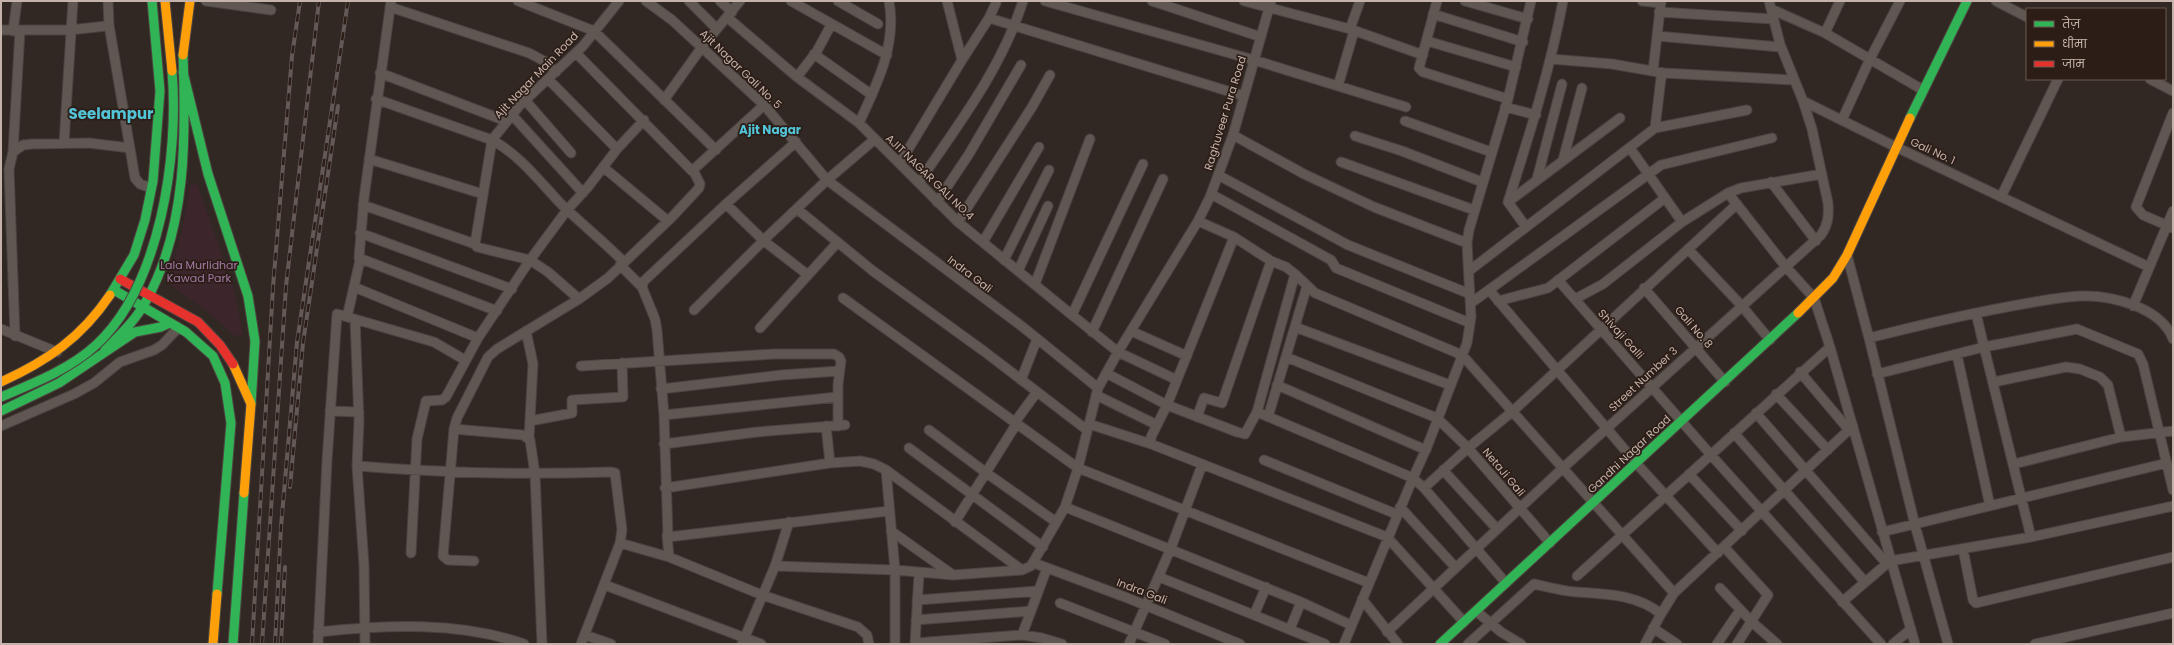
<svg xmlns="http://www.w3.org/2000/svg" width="2174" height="645" font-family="Poppins,'Noto Sans Devanagari',sans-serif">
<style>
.green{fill:#3d252c}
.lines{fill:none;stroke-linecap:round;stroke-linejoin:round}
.street-casing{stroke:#4b4340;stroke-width:11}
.fast-casing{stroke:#4e4541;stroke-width:11}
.slow-casing{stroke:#4e4541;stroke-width:11}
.jam-casing{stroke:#4e4541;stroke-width:11}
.street{stroke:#605752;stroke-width:9}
.fast{stroke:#30b455;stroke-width:9}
.slow{stroke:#ff9f0a;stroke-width:9}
.jam{stroke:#e5322d;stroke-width:9}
.rail-casing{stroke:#635a57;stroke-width:4}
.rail{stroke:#2c1d17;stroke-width:2.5;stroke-dasharray:8;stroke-linecap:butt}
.fast-bridge-casing{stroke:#4e4440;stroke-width:11;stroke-linecap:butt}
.slow-bridge-casing{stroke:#4e4440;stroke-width:11;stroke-linecap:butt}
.fast-bridge{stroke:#30b455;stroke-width:9}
.slow-bridge{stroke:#ff9f0a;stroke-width:9}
.labels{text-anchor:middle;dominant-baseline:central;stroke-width:3.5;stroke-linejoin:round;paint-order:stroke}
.street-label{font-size:11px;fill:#c5b3ab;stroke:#2c1d17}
.park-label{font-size:11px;fill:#a37aa6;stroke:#2c1d17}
.neighbourhood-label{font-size:12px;font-weight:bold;fill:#52c5d9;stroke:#2c1d17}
.district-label{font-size:15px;font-weight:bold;fill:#52c5d9;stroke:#2c1d17}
</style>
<rect width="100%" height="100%" fill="#312824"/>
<path class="green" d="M197 184 234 290 243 335 235 336 207 311 168 283 181 235 190 185Z"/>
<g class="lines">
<g class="street-casing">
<path id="street" d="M206 1 271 10
M391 1 364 198 359 258 497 311
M518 1 594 31 716 150
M646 1 672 20 764 105 827 180 1024 328 1098 388
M689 1 717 29
M720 1 732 12
M791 1 887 55
M838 1 878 24
M947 1 962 60
M1045 1 1254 60 1406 107
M1152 1 1261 37
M1244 1 1350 29 1360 1
M1437 1 1419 68 1423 72 1508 99
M1465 1 1528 19
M1642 1 1661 3
M1769 1 1780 44 1803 101 1896 147 2149 267
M1996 1 2027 17
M390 7 529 53 544 61 556 72
M1771 9 1825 33 1923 90
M1659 12 1773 19
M1433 14 1523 42
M728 18 797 77 859 123 958 222 1072 315 1118 352 1177 380
M989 18 1244 96
M109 25 135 178 140 184 151 188
M1350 29 1423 55
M1 30H70L106 26 109 25 108 1
M13 31 17 1
M1825 33 1840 1
M1657 36 1781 47
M1427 41 1516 67
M576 53 692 171
M814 54 872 95
M1551 59 1612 64 1664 73
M1653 71 1661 1
M380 73 506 121
M797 77 817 51 831 25
M548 79 617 149
M2150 79 2173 91
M1338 86 1354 31
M376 99 492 140C521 156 539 181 562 205 582 224 604 242 624 262
M525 100 571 153
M664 100 702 47 740 1
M1505 107 1536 115
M2173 113 2136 207 2143 215 2173 228
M512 115 583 193
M1842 120 1870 59 1900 1
M1405 121 1491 152
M859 123C877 84 897 45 889 1
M1655 128 1661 78 1664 73 1794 80
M1233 135 1304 174 1374 207 1467 243
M1355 136 1402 151 1482 182
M64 143 73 1
M1630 148 1682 222
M13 152 23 145 32 144 89 143 130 148
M369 159 483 194
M1563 160 1582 88
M1341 162 1474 210
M900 163 962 60 989 18 996 3
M603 167 668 221
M1218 175 1348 245 1470 294
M1537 179 1562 84
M919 182C958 125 1002 68 1023 1
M1771 182 1816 241
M1728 193 1741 188 1822 174
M1211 194 1331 260 1336 268 1470 323
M2001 197 2058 79
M937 202 969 154 1021 65
M1508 202 1620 118
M726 204 764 241 808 275
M363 205 475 244 477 247 530 260 548 272 579 299
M797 209 873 271 985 352 1087 430
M1198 221 1234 237 1167 405 1151 437V444L1387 537 1464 622
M958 222 1032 107 1050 75
M1526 227 1508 202C1529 136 1550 70 1563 1
M360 233 512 289
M983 242 1039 147
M475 244 492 140 520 105 583 46 619 1
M1688 249 1741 305 1770 340
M1847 255 1869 338C1916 326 1963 315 2012 306 2035 302 2058 297 2081 296 2111 295 2161 307 2173 339
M1004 260 1049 170
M620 265 642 287 655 319 657 330 664 415 668 537 889 511
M1018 271 1048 206
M1469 271 1655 128 1747 110
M1295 274 1315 293 1462 355 1674 593
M1558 280 1711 455 1881 644
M1035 284 1090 139
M354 287 478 338
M642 287 644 281 726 204 796 142
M1644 288 1725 382
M1490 291 1636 463 1718 553
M843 298 1078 468 1369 583
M1575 299 1603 284 1682 222 1728 193 1786 267 1814 298 1830 347 1915 644
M1498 301 1548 288 1665 198
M1471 303 1661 165 1772 138
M2133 306 2173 211
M694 310 769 235 827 180 875 139
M1072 315 1143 164
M347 317 360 260
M355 319 359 421 357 466 364 565 365 644
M1295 327 1450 385
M760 328 837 243
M1 329 57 352
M526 331 533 364 529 438
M1131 331 1187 356
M1092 332 1163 179
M15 336 9 169 13 152 20 30
M1869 338 1915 525 1948 644
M1957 355 1990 506
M1286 357 1437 418 1468 448 1550 543
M581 366 774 354H834L839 357 841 361 838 384V426
M1800 372 1849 430
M1106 373 1167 405 1237 432 1245 434 1257 412 1295 274 1286 267 1271 261 1234 237
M1877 374 1984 347 1976 313
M1021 380 1037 339
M1994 382 2066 367 2080 369 2100 377 2108 385 2121 437
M1277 385 1426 450
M661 389 781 375 839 371
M1776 394 1828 450
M1096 395 1157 425
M330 411 359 412
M1257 412 1413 478 1344 644
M1756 413 1887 564
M664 415 837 397
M1197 417 1204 398 1222 403 1271 261
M1268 417 1307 286
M530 421 572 413V400L623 397 622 363
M1015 422 1037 392
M1089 424 1151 444
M1 426 74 394 94 383 120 362 154 350 162 345 178 328
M826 426 830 463
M454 429 523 435 530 440 535 474 542 644
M929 430 985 472 1056 522
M1734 433 1865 582
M664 444 757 432 845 425
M909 448 1043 547
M1264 460 1396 514
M2014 464 2121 437 2173 431
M357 466C442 473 525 475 610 472L615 473 622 530 620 543 581 644
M886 470 895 570V644
M1443 470 1497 529
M1689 474 1742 531
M665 488 830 463 860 461 874 464 886 470 1022 570 1031 566 1065 507 1078 468 1098 388 1118 352 1198 221 1210 197 1233 135 1271 1
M1424 488 1468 448 1513 411 1737 204
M1065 507 1301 602 1290 629
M1400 507 1456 568
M955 522 1017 423
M891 531 953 575
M1882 532 2167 463
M667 535 669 557
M2031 537 1984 347 2077 329 2138 354 2143 364 2173 490
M620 543 669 557 762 595 858 627 867 635 869 644
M1725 548 1768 595 1737 644
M1963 549 1973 600 1976 603 2173 557
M411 553 417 439 426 401 442 400 446 397 478 338 530 260 567 210 588 187 617 149 644 120
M474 561 448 560 443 556 454 429 457 418 488 357 497 349 579 299 608 278 673 216 699 188 700 184 693 170 764 105
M1034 563 1125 597 1240 644
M775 566 895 570 953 575 1022 570
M1577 576 1830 347
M1159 577 1254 615 1266 587
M1506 583 1424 488 1413 478 1427 447 1467 343 1471 317 1467 243 1469 230 1508 99 1531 1
M605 585 761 644
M1720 588 1752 622 1777 644
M1362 599 1398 644
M917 600 1038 591
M1301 602 1351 625
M1842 602 1890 561 2031 537 2173 506
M1060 603 1165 644
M1476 611 1501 632 1521 644
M1254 615 1325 644
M916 620 1031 611 1047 568
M1653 628 1677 644
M318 632C386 625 459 621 524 644
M1387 632 1564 467 1821 235C1828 225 1829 216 1828 203L1812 129 1803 101
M585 635 611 644
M1022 635 1031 611
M915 643 1022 635 1042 638 1062 644
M318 644 327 461 337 314 434 342 465 360
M742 644 775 566 789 522
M915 644 919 573
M1129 644 1171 548 1202 465
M1468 644 1534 584C1548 587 1562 591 1576 592 1605 594 1637 594 1661 614
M1645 644 1661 614 1674 593 1853 426
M1717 644 1740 610
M1893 644 1911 629
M2035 644 2173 613"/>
</g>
<g class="fast-casing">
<path id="fast" d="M183 72 208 174 248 296 255 341 251 404
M1910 118 1967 1
M114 290 186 332 213 356 225 383 231 423 217 594
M110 295 134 255 145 220 153 181 160 91 152 1
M105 350C120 335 136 320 146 301 187 228 186 136 183 55
M1 411 59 383 135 332 161 327 170 323
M233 644 244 493
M1440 644 1798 313"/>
</g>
<g class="slow-casing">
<path id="slow" d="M183 55 190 1
M1798 313 1833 278 1847 255 1910 118
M233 364 251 404 244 493
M1 382C47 361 81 338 110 295
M213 644 217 594"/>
</g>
<g class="jam-casing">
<path id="jam" d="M120 279 198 322 220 345 233 364"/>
</g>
<use href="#street" class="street"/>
<use href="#fast" class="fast"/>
<use href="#slow" class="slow"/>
<use href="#jam" class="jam"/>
<g class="rail-casing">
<path id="rail" d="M290 487 303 343 338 106
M252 644 273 287 292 56 300 1
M262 644 286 286 319 1
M275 644 281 527 297 342 348 1
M281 644 285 567"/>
</g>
<use href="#rail" class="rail"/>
<g class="fast-bridge-casing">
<path id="fast-bridge" d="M1 397C34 383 70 369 96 345 161 285 179 154 172 71"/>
</g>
<g class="slow-bridge-casing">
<path id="slow-bridge" d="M165 1 172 71"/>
</g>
<use href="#fast-bridge" class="fast-bridge"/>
<use href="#slow-bridge" class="slow-bridge"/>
</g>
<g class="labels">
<g class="street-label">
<text transform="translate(741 69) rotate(44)">Ajit Nagar Gali No. 5</text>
<text transform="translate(536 75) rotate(-46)">Ajit Nagar Main Road</text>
<text transform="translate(1225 113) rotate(-73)">Raghuveer Pura Road</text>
<text transform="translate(1933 151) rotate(25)">Gali No. 1</text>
<text transform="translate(930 177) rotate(44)">AJIT NAGAR GALI NO.4</text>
<text transform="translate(970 274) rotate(37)">Indra Gali</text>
<text transform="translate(1694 327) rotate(49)">Gali No. 8</text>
<text transform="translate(1621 334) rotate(48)">Shivaji Galli</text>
<text transform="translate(1643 379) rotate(-43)">Street Number 3</text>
<text transform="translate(1629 454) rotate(-43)">Gandhi Nagar Road</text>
<text transform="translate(1504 472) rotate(50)">NetaJi Gali</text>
<text transform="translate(1142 591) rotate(21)">Indra Gali</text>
</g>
<g class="park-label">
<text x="199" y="265">Lala Murlidhar<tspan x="199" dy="13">Kawad Park</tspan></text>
</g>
<g class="neighbourhood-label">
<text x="770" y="129">Ajit Nagar</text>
</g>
<g class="district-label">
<text x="111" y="113">Seelampur</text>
</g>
</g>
<rect width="2174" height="645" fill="none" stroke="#c5b3ab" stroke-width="4"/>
<rect x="2026" y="8" width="140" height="72" fill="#2c1d17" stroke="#695952"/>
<rect x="2034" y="21" width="20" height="6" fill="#30b455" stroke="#695952"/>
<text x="2062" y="28" font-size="12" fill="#c5b3ab">तेज़</text>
<rect x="2034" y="41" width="20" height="6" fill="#ff9f0a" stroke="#695952"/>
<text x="2062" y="48" font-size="12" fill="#c5b3ab">धीमा</text>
<rect x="2034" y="61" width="20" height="6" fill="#e5322d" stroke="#695952"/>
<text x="2062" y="68" font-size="12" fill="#c5b3ab">जाम</text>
</svg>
